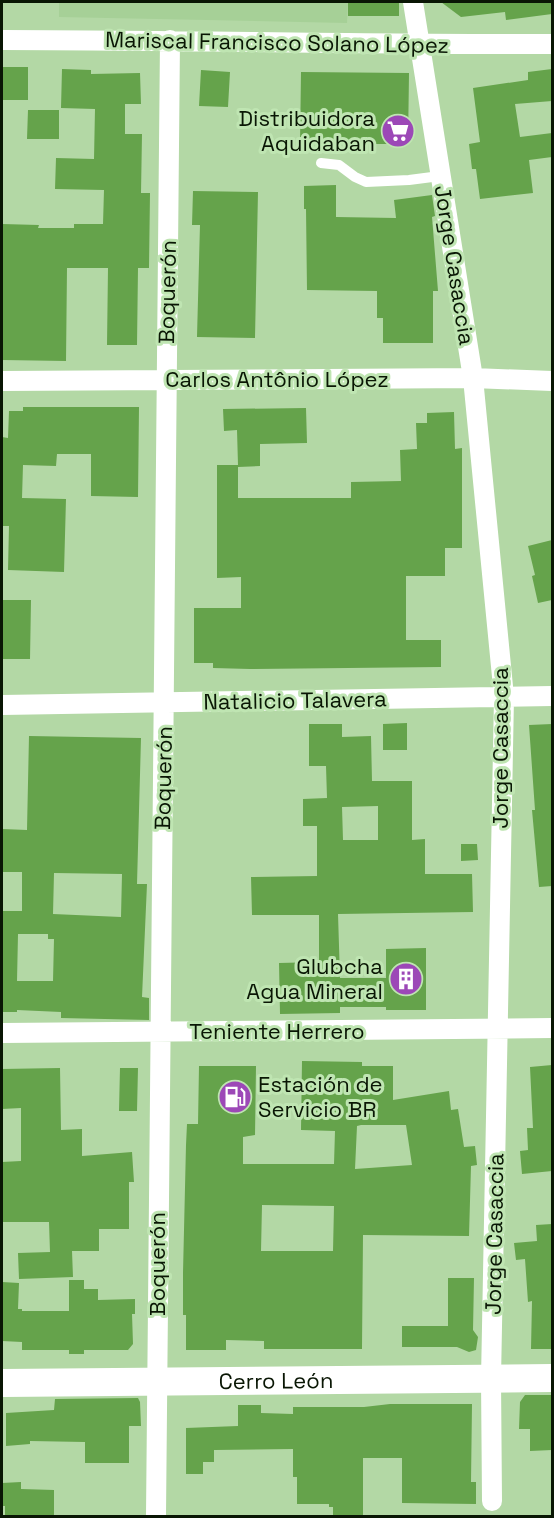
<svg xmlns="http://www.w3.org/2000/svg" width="554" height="1518" font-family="'Space Grotesk',sans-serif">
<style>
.built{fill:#a6d097}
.building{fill:#65a34b;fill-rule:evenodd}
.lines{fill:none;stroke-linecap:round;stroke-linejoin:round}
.lane{stroke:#fff;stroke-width:10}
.street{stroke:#fff;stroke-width:20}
.secondary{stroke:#fff;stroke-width:28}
.labels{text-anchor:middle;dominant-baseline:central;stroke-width:6;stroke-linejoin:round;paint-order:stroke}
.street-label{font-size:22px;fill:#091604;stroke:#bfe5b2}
.poi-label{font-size:22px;fill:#091604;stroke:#bfe5b2;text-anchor:end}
</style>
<rect width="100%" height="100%" fill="#b3d8a5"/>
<path class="built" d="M59 2H348L347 23 59 17Z"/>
<path class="building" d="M348 2H399V16H348Z
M441 2H552V14L506 20 505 12 461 17Z
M2 67H28V100H2Z
M62 69 91 70V74L140 73 141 104H125V134H142L141 193H150L149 268H138L137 345H107L108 268H67L66 361 2 360V224L39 225 38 228H74V224H103L104 190 55 189 56 158 94 159 95 109 61 108Z
M552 69V101L515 104 520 137 552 133V157L529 160 533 193 480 199 476 169H472L469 144 480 142 473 88 528 80V72Z
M201 70 230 72 228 107 199 106Z
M301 72 409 73 408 144H300Z
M28 110H59V139H27Z
M336 185V217L396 218 394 200 432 195 435 216 432 217 438 291H433V343H383V318H377V291L307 290 306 209H304V186Z
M193 191 258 192 255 338 197 337 200 225H192Z
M23 407H139L138 497 91 496V454H57L56 466 23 465 22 498 66 499 64 572 8 570 9 526H2V437L8 438 9 411H23Z
M306 408 307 443 260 444V466L238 467V498H351V482L401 481 400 450 417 449 416 423H427V413L454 412 455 449 462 448V548H445V576H406V640H441V667L250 669 213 668V663H194V608H241V577L217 578V465H238L237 430 224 431 223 409Z
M552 540V600L538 603 532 576 535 575 528 546Z
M2 600H31L30 659H2Z
M407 723V750H383V724Z
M309 724H342V737L371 736 372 781H412V840L425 839V874H472L473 912 338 914 340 978H386V949L426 948V1010H386V1007H340V1013L280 1014 279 963 319 962V915H252L251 877 317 876V826H303V799L327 798 326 766H309ZM378 806V840H343L342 807Z
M552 724V886L539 887 532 810H535L529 725Z
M29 736 141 738 137 884H147L142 997 149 998V1020L61 1018V1012L17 1010V1012H2V911H22V872H2V829L27 830ZM54 873 122 874 121 917 53 914ZM18 934H48V939H54L53 981H17Z
M461 844H477L478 860 461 861Z
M302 1061 362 1062V1066H393V1100L449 1091 451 1110 458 1109 464 1147 475 1146 477 1165 471 1166 469 1236 363 1235 362 1349H264V1341L226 1340V1350H186V1315H183V1273L186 1145 187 1124H198L199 1066H256L255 1135 243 1137V1164H334L335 1131 301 1130ZM361 1125H406L412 1165 355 1169 357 1126ZM262 1205 334 1206 333 1251H261Z
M552 1065V1171L522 1174 520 1151 528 1150 527 1128H533L530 1067Z
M60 1068 61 1130 82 1129V1156L132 1152 134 1182H129V1229H99V1251H72L73 1277 19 1279 18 1253 50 1252 49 1222H2V1162L21 1161V1108L2 1109V1069Z
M120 1068H138L137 1111H119Z
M552 1224V1349H531L532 1301 528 1302 525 1259 516 1260 514 1243 537 1241 536 1225Z
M448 1278H474L473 1330 478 1337 476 1350 469 1352 457 1347H402V1326H448Z
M69 1280H84V1289H98V1300L135 1299V1314H132L133 1344 128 1350H84V1354H69V1350H22V1342L2 1341V1282L19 1283 18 1309H22V1311H69Z
M552 1395V1450L530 1451V1429H519L520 1402 525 1395Z
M138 1398 140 1402 141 1426H129V1463H85V1442L30 1441V1444L6 1446V1413L54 1410 55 1399Z
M390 1404H472L471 1482H476V1504L402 1503V1458H363V1516H333V1507H329V1504H297V1477H293V1449L214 1450V1462H203V1474H186V1428L238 1426V1405H261V1413L293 1414V1407H364Z
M21 1482V1489L54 1490V1516H5V1506H2V1483Z"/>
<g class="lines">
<path class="lane" d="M321 163 339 165 355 177 366 182 409 180 440 176"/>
<path class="street" d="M413 2 473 378 504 697 491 1379 492 1501
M2 40C185 40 369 45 552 44
M2 381 473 378 552 381
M2 705 552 696
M2 1033 552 1028
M156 1516 170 40"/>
<path class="secondary" id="s1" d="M2 1383 552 1378"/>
</g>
<defs>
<g id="supermarket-disc" transform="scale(1.725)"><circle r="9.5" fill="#9c48b7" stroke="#bfe5b2"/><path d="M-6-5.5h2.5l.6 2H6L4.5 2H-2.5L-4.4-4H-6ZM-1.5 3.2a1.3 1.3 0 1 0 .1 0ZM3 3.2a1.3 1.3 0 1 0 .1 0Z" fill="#fff"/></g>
<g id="building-disc" transform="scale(1.725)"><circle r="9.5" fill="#9c48b7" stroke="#bfe5b2"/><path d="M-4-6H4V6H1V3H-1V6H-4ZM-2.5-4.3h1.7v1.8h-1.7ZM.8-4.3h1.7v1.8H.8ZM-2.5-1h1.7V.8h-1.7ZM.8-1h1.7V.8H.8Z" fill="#fff"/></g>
<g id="fuel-disc" transform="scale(1.725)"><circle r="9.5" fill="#9c48b7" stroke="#bfe5b2"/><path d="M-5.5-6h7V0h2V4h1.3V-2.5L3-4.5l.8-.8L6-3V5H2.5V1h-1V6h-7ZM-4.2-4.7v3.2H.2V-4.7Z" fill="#fff"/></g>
</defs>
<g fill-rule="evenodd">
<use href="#supermarket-disc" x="398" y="131"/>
<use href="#building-disc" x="406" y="979"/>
<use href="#fuel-disc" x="235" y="1097"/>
</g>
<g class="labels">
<g class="street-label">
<text transform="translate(277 42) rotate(1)">Mariscal Francisco Solano López</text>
<text transform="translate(455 265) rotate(81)">Jorge Casaccia</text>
<text transform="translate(167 292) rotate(-89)">Boquerón</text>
<text x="277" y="379">Carlos Antônio López</text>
<text transform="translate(295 700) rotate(-1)">Natalicio Talavera</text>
<text transform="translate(500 748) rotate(-90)">Jorge Casaccia</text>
<text transform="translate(163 778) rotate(-89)">Boquerón</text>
<text x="277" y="1031">Teniente Herrero</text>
<text transform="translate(494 1234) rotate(-89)">Jorge Casaccia</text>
<text transform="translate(157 1264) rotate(-90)">Boquerón</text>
<text stroke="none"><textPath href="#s1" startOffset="274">Cerro León</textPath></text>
</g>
<g class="poi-label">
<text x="375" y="118">Distribuidora<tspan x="375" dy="25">Aquidaban</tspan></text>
<text x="383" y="966">Glubcha<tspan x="383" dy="25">Agua Mineral</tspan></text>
<text x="258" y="1084" text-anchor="start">Estación de<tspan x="258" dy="25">Servicio BR</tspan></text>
</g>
</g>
<rect width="554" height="1518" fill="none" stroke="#091604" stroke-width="6"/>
</svg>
